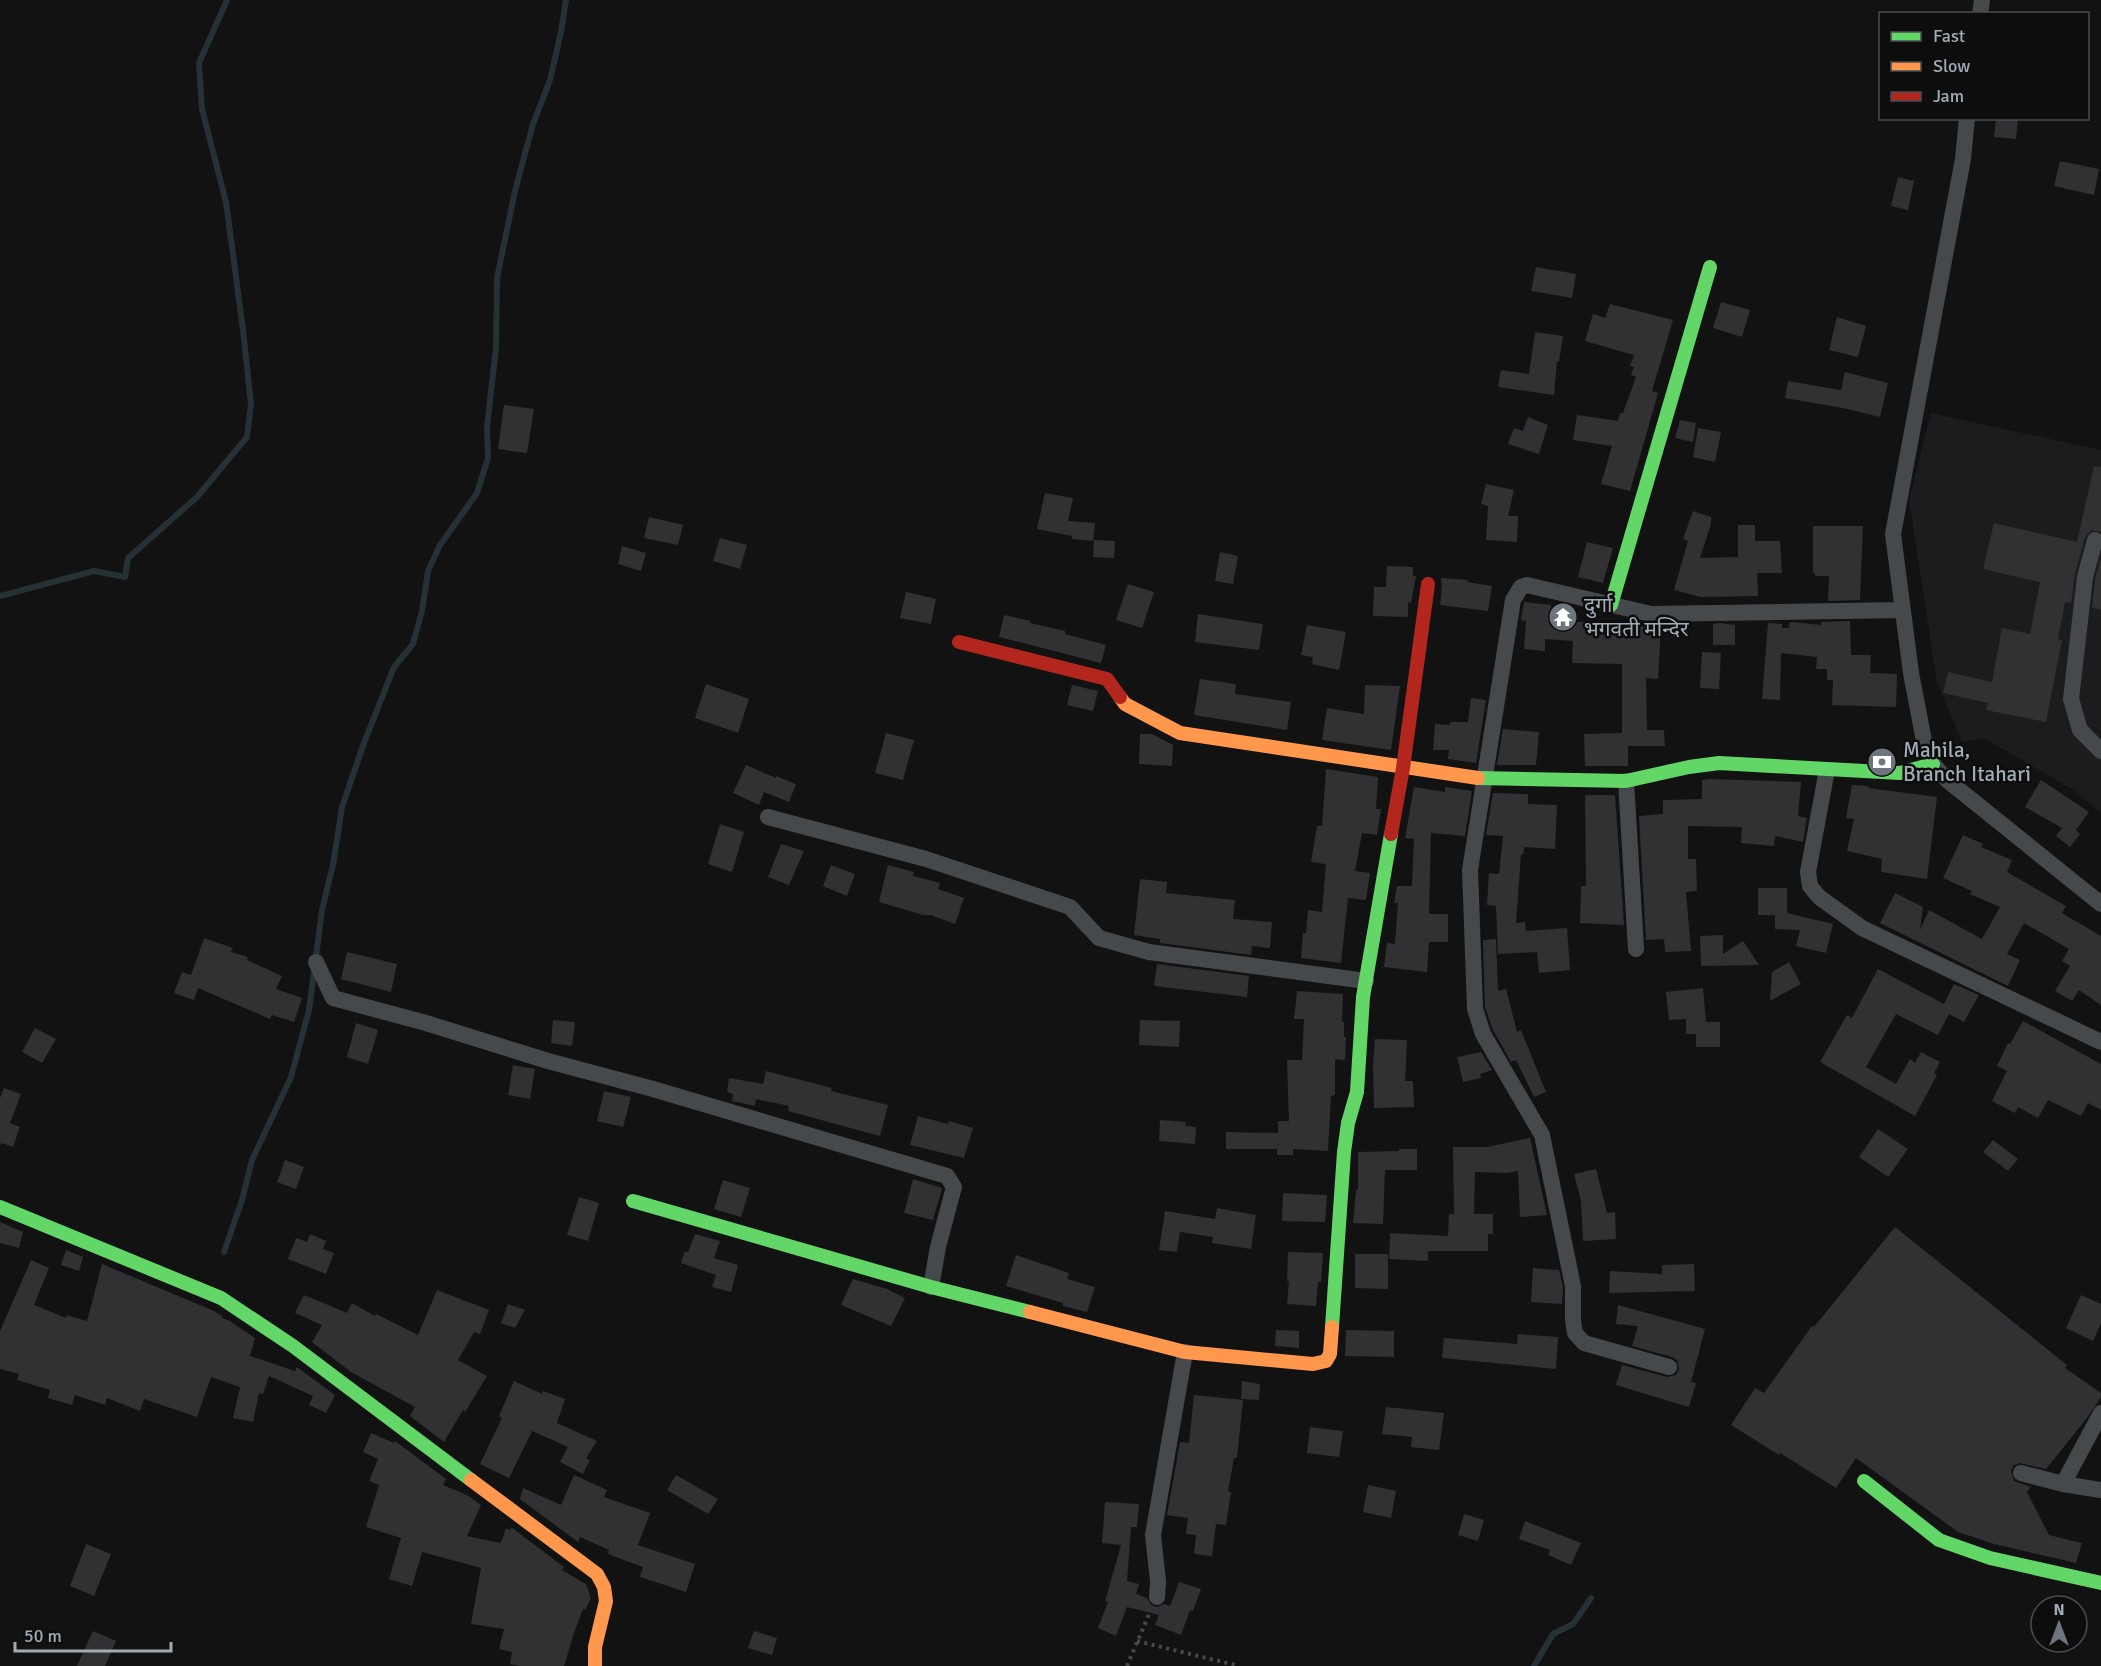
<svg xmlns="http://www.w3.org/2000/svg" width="2101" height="1666" font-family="Signika,'Noto Sans Devanagari',sans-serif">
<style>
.built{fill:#1c1c1f}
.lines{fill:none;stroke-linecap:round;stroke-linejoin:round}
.stream{stroke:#253135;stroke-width:6}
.building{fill:#313134}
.path{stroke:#474a4d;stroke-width:4;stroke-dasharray:3 4.5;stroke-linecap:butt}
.street{stroke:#46494c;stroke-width:16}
.fast{stroke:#63d668;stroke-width:14}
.slow{stroke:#ff974d;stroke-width:14}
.jam{stroke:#b3261e;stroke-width:14}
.labels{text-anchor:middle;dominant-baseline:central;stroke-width:5;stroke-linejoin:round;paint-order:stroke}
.poi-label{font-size:21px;fill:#a1abb6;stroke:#0d0d0e;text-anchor:start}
</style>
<rect width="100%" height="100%" fill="#121213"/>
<path class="built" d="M1931 413 2101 450V813L2075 791 1984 738 1962 742 1937 683 1909 500Z"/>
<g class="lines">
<path class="stream" d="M0 596 94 571 125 577 128 558 197 497 247 437 251 404 243 330 226 202 202 109 199 63 227 0
M224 1252 242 1200 252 1160 291 1077 309 1010 322 910 333 865 342 807 364 743 394 667 413 644 422 611 428 571 440 545 477 493 488 458 487 427 496 348 497 278 515 191 533 124 550 80 561 32 566 0
M1534 1666 1553 1634 1573 1624 1591 1598"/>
</g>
<path class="building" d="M1996 118H2018L2016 139 1994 137Z
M2060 161 2099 169 2094 195 2054 186Z
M1898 177 1914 181 1908 210 1891 206Z
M1536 267 1576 274 1572 298 1531 291Z
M1721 302 1750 310 1742 337 1713 328Z
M1610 304 1673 320 1652 391 1658 393 1630 491 1601 484 1612 446 1573 440 1577 415 1618 421 1620 413H1623L1636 377 1631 375 1634 367 1630 366 1634 355 1585 341 1593 314 1605 318Z
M1837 317 1866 326 1858 357 1829 350Z
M1535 332 1563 336 1559 362 1557 361 1554 395 1498 387 1501 370 1529 374Z
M1845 372 1888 383 1880 417 1843 408 1785 398 1788 381 1841 390Z
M504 405 534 409 527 453 498 449Z
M1528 417 1548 425 1539 454 1508 444 1514 428 1523 431Z
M1680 420 1696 423 1693 442 1675 438Z
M1698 428 1721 432 1715 462 1693 457Z
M2094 466 2101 467V532L2092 530 2085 537 2075 574 2071 603 2065 602 2058 639 2062 640 2046 722 1986 710 1988 703 1943 693 1948 672 1992 682 2002 628 2030 634 2040 582 1983 569 1994 523 2077 542Z
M1486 484 1514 490 1508 516H1518L1517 542 1486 540 1488 506 1481 504Z
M1045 493 1073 498 1068 521 1095 523 1093 541 1072 539V536L1037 529Z
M1693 511 1711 517V524L1700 558 1738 557V525H1755V541H1780L1782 573H1757L1758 596 1701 597 1674 590 1688 541 1683 539Z
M649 517 683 525 678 545 644 538Z
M1813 526H1863L1860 600 1828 601 1829 576H1815V573H1813Z
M720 538 747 545 740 569 713 561Z
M1094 540 1115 541 1114 558 1093 557Z
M1587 542 1613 548 1603 583 1578 577Z
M622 546 646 553 641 571 618 564Z
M1220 552 1238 556 1233 584 1215 581Z
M2101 558V610L2092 608 2095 579Z
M1387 566 1413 567V576H1416L1411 603 1408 602V617L1373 616 1374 587H1386Z
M1441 578 1468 580 1467 582 1492 586 1488 611 1440 605 1442 586Z
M1128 584 1154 592 1142 628 1116 620Z
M906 592 936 599 931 624 900 618Z
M1524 602 1551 605V611H1568L1569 622H1596V624L1661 625 1658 679 1646 678 1647 730H1664L1665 746H1628V766H1585L1584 734 1622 733V664L1572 663 1573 641 1545 639V651L1524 649 1526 621 1521 620Z
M1198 614 1263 624 1259 650 1195 642Z
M1004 615 1031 621 1030 623 1065 631V634L1106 645 1101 663 999 637Z
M1850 621 1851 655H1871L1870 673 1897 674 1896 707 1832 705 1833 680H1827V669H1816L1817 657 1781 653 1780 700 1762 699 1768 623 1782 624V628H1789L1790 622 1821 625V622Z
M1720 623 1735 625V645H1713V624Z
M1307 625 1346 632 1339 670 1312 664 1313 657 1301 655Z
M1702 652 1721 653 1719 689 1700 688Z
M1200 679 1236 684 1235 694 1291 702 1287 730 1194 715Z
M706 684 749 699 738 733 695 718Z
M1072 685 1098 691 1093 711 1067 705Z
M1365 685 1400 686 1391 750 1322 740 1327 708 1364 714Z
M1471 698 1486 700 1476 763 1448 759 1449 750H1433L1435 724 1450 725V722H1468Z
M1503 729 1539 732 1536 765H1497Z
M886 733 914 740 903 780 875 773Z
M1140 734H1152L1173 745 1172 766 1139 764Z
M746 765 776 778V776L796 784 789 802 764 792 759 805 733 793Z
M1326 769 1378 777 1376 809H1381L1377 835 1362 833 1355 871 1370 873 1366 900 1348 898 1341 963 1301 958 1303 933H1306L1308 910 1322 912 1326 864 1311 862 1317 826H1322Z
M1709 779 1801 782 1798 816 1807 818 1803 842 1775 836 1774 846 1741 843 1742 827 1688 826V859H1696L1697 891 1686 892 1691 951 1665 952 1664 939 1646 940 1639 816 1663 814V800L1702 799V780Z
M2041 780 2089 812 2076 830 2080 834 2070 847 2056 836 2062 828 2025 807Z
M1852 785 1869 786 1868 788 1937 797 1927 879 1881 872 1882 859 1847 851 1854 819 1846 818Z
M1414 787 1445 792V787L1472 791 1465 836 1431 833 1429 914H1448V942H1429L1427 972 1384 967 1387 943 1395 944 1398 903H1394L1397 886H1412L1414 839 1405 838Z
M1493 793 1528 794V804L1557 805 1555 849 1524 847 1523 855 1521 854 1516 923 1525 922 1526 931 1567 928 1570 970 1539 973 1537 952 1498 954 1496 906 1487 905 1489 873 1499 874 1503 836 1486 835Z
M1585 795H1615L1624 925 1580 923 1581 886H1586Z
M720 824 744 832 732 872 708 864Z
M1963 835 1983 844 1981 847 2012 860 2007 872 2066 906 2062 913 2101 936V1005L2079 990 2072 1001 2055 991 2070 966 2062 961 2069 949 2024 923 2007 954 2020 960 2008 986 1880 923 1895 893 1923 907 1920 930 1929 910 1982 939 2000 907 1970 894 1972 891 1943 878Z
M781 844 804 851 789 885 768 877Z
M831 865 855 874 847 896 823 886Z
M888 865 914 872 913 876 940 883 938 889 964 898 955 924 931 915H923L879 902Z
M1140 879 1167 882 1166 893 1235 900 1233 919 1272 922 1270 948 1252 946 1251 955 1160 943V939L1134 935Z
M1758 888H1787V913L1833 924 1826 953 1796 946 1800 930 1775 929V915H1758Z
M1723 935V954L1743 941 1759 965 1701 966 1700 936Z
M204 938 233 948 231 952 248 957 247 960 282 976 276 989 302 998 294 1022 272 1015 270 1019 198 988 194 1000 174 993 182 972 191 975Z
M1496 939 1498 991 1506 989 1517 1032 1521 1030 1546 1092 1534 1097 1516 1060 1511 1062 1493 1030 1485 1007 1483 940Z
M347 952 397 964 391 992 341 979Z
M1789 962 1801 984 1770 1001 1772 972Z
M1157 964 1249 976 1247 997 1154 986Z
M1878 969 1944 1004 1954 984 1979 995 1964 1022 1949 1014 1938 1035 1896 1014 1866 1067 1896 1084 1910 1059 1915 1063 1921 1052 1940 1062 1934 1073 1937 1075 1915 1116 1820 1062 1847 1015 1852 1018Z
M1703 988 1706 1022H1720V1047H1696V1034H1686V1019L1669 1020 1666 992Z
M1297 991 1343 994 1342 1022H1344V1037H1346L1345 1060 1335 1059V1095L1331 1096 1328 1151 1293 1149V1155H1277V1149H1226V1132L1278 1133V1121H1289L1287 1060H1302L1304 1019H1294Z
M553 1020 575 1022 572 1046 551 1043Z
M1140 1020 1180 1021 1179 1047 1139 1045Z
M2023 1021 2101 1064V1110L2088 1103 2081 1116 2048 1100 2038 1118 2018 1107 2015 1113 1992 1101 2007 1071 1997 1066 2008 1043 2010 1044Z
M356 1023 378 1030 368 1064 347 1057Z
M35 1028 56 1039 42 1063 22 1052Z
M1375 1039 1407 1040 1405 1081H1413L1414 1107 1374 1108 1373 1066Z
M1481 1052 1492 1070 1480 1074 1481 1078 1463 1082 1457 1057Z
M513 1065 535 1069 530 1099 508 1095Z
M766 1071 832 1088 831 1091 888 1105 880 1136 788 1111 789 1106 756 1099 755 1106 732 1101 733 1094 727 1092 729 1078 763 1084Z
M4 1088 21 1094 10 1123 20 1127 13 1147 2 1143 0 1145V1098Z
M604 1091 631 1097 623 1127 597 1121Z
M918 1116 948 1124 949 1121 973 1128 964 1158 910 1145Z
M1160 1120 1186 1122 1185 1126 1196 1127 1195 1144 1159 1141Z
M1878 1129 1908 1149 1888 1177 1859 1157Z
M1530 1138 1547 1215 1520 1217 1518 1171 1507 1173 1475 1172 1474 1214H1493V1234H1488V1251H1428V1261L1389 1259 1390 1233 1448 1236 1449 1214H1454L1453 1147H1487Z
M1993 1140 2018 1159 2008 1171 1983 1152Z
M1399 1149H1417V1170H1385L1383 1224 1353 1223 1356 1190H1358V1152L1399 1151Z
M285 1160 304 1167 296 1189 277 1182Z
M1596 1169 1607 1213 1615 1212 1616 1239 1583 1241 1581 1201 1574 1174Z
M913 1179 942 1188 933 1220 904 1213Z
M723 1180 750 1188 741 1217 714 1209Z
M1283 1193 1327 1195 1325 1222 1282 1221Z
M579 1197 599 1203 588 1241 567 1235Z
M1217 1208 1256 1215 1251 1249 1212 1243 1213 1237 1180 1232 1177 1252 1159 1250 1165 1211 1215 1219Z
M0 1222 23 1232 19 1248 0 1243Z
M1895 1227 2067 1365 2065 1368 2101 1393V1397L2087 1418 2046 1469 2019 1463 2013 1466 2011 1471 2014 1481 2031 1487 2027 1492 2049 1535 2082 1543 2076 1563 1994 1544 1958 1532 1856 1458 1836 1488 1780 1453 1779 1455 1731 1425 1755 1388 1764 1393 1812 1326 1814 1327Z
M310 1234 326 1241 323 1249 334 1253 326 1274 288 1259 296 1238 307 1242Z
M695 1234 720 1241 714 1258 738 1265 731 1292 712 1287 716 1275 681 1263 685 1251 688 1252Z
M66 1250 83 1257 79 1271 61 1265Z
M1288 1252 1323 1253 1321 1282H1318L1316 1306 1287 1304 1289 1281H1287Z
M1355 1254H1388V1289L1355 1288Z
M1016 1255 1069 1273 1067 1279 1095 1287 1087 1312 1063 1306V1303L1006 1286Z
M31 1260 49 1268 34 1305 66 1318 67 1315 87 1321 102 1264 214 1311 222 1316V1318L228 1320 255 1338 250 1356 295 1371 297 1367 335 1395 326 1413 309 1405 313 1396 269 1376 263 1394 259 1393 253 1422 233 1418 240 1387 211 1377 197 1417 144 1399 140 1411 107 1398 105 1405 75 1395 72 1405 48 1398 50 1390 17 1380 19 1374 0 1369V1331Z
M1694 1264 1695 1291 1609 1293 1610 1271 1662 1274V1265Z
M1533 1268 1559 1270 1563 1287 1562 1304 1531 1302Z
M853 1279 887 1289 905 1298 891 1326 841 1305Z
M437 1290 489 1310 480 1334 474 1332 458 1360 487 1376 465 1412 463 1410 444 1442 410 1416 415 1407 351 1372 312 1342 322 1325 295 1313 304 1295 347 1313 352 1303 375 1316 376 1314 418 1335Z
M2081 1295 2101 1304V1323L2093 1341 2066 1328Z
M508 1304 525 1310 515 1328 501 1323Z
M1618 1305 1705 1329 1691 1382 1696 1383 1689 1407 1616 1385 1622 1365 1667 1377 1676 1375 1679 1369 1677 1360 1672 1357 1632 1346 1638 1326 1616 1324Z
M1276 1330 1299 1331V1348L1275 1346Z
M1346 1330 1394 1331V1357L1345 1356Z
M1518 1334 1558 1337 1556 1369 1442 1358 1444 1338 1517 1344Z
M514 1381 542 1394 543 1391 565 1399 557 1423 597 1441 586 1458 590 1460 583 1474 560 1462 568 1447 532 1431 509 1478 480 1464 502 1418 499 1416Z
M1242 1381 1260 1384 1259 1400 1241 1399Z
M1194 1395 1243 1400 1237 1458H1234L1228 1491 1231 1492 1226 1525 1216 1524 1212 1556 1194 1554 1196 1535 1186 1534 1188 1518 1167 1515 1180 1442 1189 1443Z
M1386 1407 1444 1413 1439 1450 1411 1447 1412 1437 1382 1434Z
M1310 1427 1343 1431 1339 1457 1307 1453Z
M371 1433 394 1443 395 1441 446 1479 443 1485 469 1496 481 1505 467 1536 501 1543 506 1528 510 1530 511 1527 564 1567 562 1570 586 1584 591 1598 585 1610 583 1609 574 1633 564 1666H520L510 1664 512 1652 499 1649 504 1629 471 1624 481 1568 422 1552 412 1586 389 1579 401 1538 366 1527 379 1485 369 1481 378 1459 363 1452Z
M574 1475 607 1490 604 1497 650 1513 638 1545 695 1564 686 1592 640 1577 643 1567 608 1554 609 1550 580 1537 578 1542 520 1499 523 1488 561 1505Z
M676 1475 718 1499 708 1514 667 1490Z
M1368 1485 1396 1491 1391 1518 1363 1512Z
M1105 1502 1139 1504 1137 1527H1131L1127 1581 1139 1584 1136 1594 1147 1598 1151 1605 1157 1607 1164 1604 1170 1606 1179 1582 1201 1589 1193 1611 1190 1610 1181 1635 1155 1625 1159 1615 1127 1607 1116 1636 1098 1628 1108 1602 1105 1601 1121 1545 1102 1543Z
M1464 1514 1484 1520 1478 1541 1458 1535Z
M1525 1521 1581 1543 1571 1565 1548 1555 1550 1550 1519 1539Z
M86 1544 111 1554 94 1596 70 1586Z
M93 1631 116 1641 105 1666H77Z
M754 1631 777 1638 772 1655 748 1648Z"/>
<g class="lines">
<path class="path" d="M1137 1641 1239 1666
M1127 1666 1150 1612"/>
<path class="street" d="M1980 14 1982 0
M1967 118 1963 159 1893 534 1911 673 1925 746 1933 764 1947 780 2101 904
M2095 540 2085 577 2071 699 2080 730 2101 751
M1827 770 1808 872 1810 886 1819 897 1862 928 2101 1042
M1626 781 1636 949
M768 817 926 859 1070 907 1099 938 1149 952 1366 981
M316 962 333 998 426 1023 548 1061 653 1089 947 1176 954 1187 938 1247 931 1287
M1669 1367 1584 1343 1575 1333 1573 1320V1286L1542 1135 1483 1034 1475 1009 1470 870 1513 600 1521 587 1527 585 1651 614 1903 610
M2021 1473 2063 1484 2101 1490
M2063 1484 2101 1413
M1157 1597 1158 1581 1153 1535 1185 1352"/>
<path class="fast" d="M1611 605 1710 267
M1478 778 1626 781 1689 767 1719 763 1900 773 1933 764
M633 1201 931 1287 1030 1312
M0 1207 221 1298 293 1346 471 1480
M1332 1327 1344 1152 1348 1123 1357 1092 1363 997 1391 834
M1864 1481 1939 1540 1990 1558 2101 1583"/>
<path class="slow" d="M1120 697 1125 704 1180 733 1478 778
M1030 1312 1185 1352 1313 1364 1326 1361 1330 1354 1332 1327
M471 1480 597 1574 604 1587 606 1601 595 1647V1666"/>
<path class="jam" d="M959 642 1107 679 1120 697
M1391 834 1403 768 1428 584"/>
</g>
<defs>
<g id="temple-disc" transform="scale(1.5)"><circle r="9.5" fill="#6f757d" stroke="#0d0d0e"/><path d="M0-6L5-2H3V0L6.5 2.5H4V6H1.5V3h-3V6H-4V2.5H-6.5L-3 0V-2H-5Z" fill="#fff"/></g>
<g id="bank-disc" transform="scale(1.5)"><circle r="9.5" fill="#6f757d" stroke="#0d0d0e"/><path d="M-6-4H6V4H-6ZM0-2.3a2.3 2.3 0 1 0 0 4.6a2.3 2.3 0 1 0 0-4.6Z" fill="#fff"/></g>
</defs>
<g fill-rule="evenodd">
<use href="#temple-disc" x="1563" y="617"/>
<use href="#bank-disc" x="1882" y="762"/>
</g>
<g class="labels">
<g class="poi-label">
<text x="1584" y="605">दुर्गा<tspan x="1584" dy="24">भगवती मन्दिर</tspan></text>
<text x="1903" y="750">Mahila,<tspan x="1903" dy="24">Branch Itahari</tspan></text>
</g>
</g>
<rect x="1879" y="12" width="210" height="108" fill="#0d0d0e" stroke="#484c51" stroke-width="1.5"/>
<rect x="1891" y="32" width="30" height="9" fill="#63d668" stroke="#484c51" stroke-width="1.5"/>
<text x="1933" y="42" font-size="18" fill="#a1abb6">Fast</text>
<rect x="1891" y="62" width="30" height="9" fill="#ff974d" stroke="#484c51" stroke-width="1.5"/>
<text x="1933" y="72" font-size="18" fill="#a1abb6">Slow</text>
<rect x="1891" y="92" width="30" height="9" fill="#b3261e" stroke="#484c51" stroke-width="1.5"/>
<text x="1933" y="102" font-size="18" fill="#a1abb6">Jam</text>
<g transform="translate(2059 1624)"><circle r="28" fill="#0d0d0e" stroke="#484c51" stroke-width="1.5"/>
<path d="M0-4.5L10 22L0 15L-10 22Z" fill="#6f757d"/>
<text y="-9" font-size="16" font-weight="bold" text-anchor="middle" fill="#a1abb6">N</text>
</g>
<path d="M15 1642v9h156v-9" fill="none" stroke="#a1abb6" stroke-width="3"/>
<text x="24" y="1642" font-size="18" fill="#a1abb6" stroke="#0d0d0e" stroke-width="4.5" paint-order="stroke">50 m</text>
</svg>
